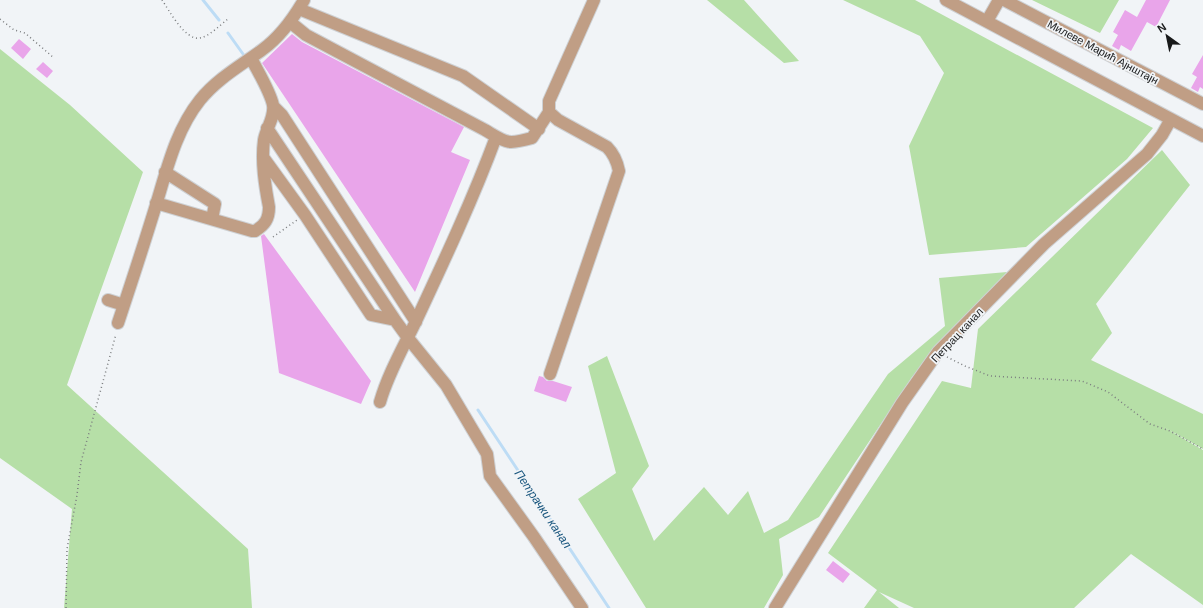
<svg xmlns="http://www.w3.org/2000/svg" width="1203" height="608" font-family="Arial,sans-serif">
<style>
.green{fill:#b6dfa7}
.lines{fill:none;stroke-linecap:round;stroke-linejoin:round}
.stream{stroke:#bddcf5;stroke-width:3}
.building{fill:#e9a5ea}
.minor-casing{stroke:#ced1d4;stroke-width:14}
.path{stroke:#7b7d7f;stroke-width:1.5;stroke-dasharray:1 3;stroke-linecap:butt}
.minor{stroke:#c09e85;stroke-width:12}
.labels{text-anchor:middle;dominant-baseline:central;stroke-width:3.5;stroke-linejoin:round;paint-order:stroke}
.street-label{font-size:11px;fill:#18191a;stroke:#f1f4f7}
.water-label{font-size:12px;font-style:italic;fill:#19567e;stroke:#f1f4f7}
</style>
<rect width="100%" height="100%" fill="#f1f4f7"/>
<path class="green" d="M707 0H744L799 61 784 63Z
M843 0H915L1153 128 1127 159 1026 247 929 255 909 146 944 73 920 36Z
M1032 0H1119L1100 33Z
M0 49 70 105 143 172 67 385 248 549 252 608H64L72 509 0 458Z
M1162 150 1190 185 1096 304 1112 333 1091 360 1203 414V449L1162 426 1203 450V605L1131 554 1074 608H914L879 592 899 608H864L877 590 828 553 942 381 971 388 978 329Z
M1007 272 912 377 819 517 779 539 783 575 764 608H646L578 499 616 473 588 366 607 356 649 466 632 489 654 541 704 487 728 515 748 491 764 533 788 520 888 374 945 326 939 278Z"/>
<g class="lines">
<path class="stream" d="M203 0 219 20
M228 33 243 54
M478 410 609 608"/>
</g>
<path class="building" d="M1146 0H1170L1156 27 1147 22 1131 51 1121 45 1119 50 1112 46 1118 35 1113 32 1125 10 1137 17Z
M292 34 302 42 464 127 451 152 470 160 415 292 262 63Z
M19 39 31 49 23 59 11 48Z
M1203 55V89L1200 87 1198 92 1191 88 1197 77 1192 74Z
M43 62 53 71 47 78 36 69Z
M264 234 371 381 361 404 279 373 261 236Z
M539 376 543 377 547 381H553L572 387 566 402 534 391Z
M833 561 850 574 843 583 826 570Z"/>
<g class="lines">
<g class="minor-casing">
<path id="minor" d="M946 0 1203 136
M1004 0 1203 104
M299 9 463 76 539 129
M987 21 999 0
M290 22 306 35 485 130C507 143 507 145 532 138L549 112
M273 106 282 115 416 322
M267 128 395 320
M263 157 305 215 371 315 395 320 408 338 446 385 487 454 490 476 534 537 582 608
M165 172 215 204 212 219
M156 203 252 231H255C265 225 269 219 269 207 265 186 261 162 264 140 266 128 275 118 273 105 270 91 257 70 251 58
M108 300 124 305
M118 323C131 284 144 244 156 205 167 169 176 130 200 100 217 79 240 66 262 50 280 37 293 19 304 0
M550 374 619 171C617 161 614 154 607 147L558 120 549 112V101L594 0
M380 402C388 374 403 348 416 321 444 261 473 199 496 137
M775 608 902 403 938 352 1044 244 1147 154 1162 135 1171 119"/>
</g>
<path class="path" d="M162 0C169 10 185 41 200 38 210 36 220 25 228 19
M0 19 14 30 25 33 54 58
M273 237 297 220
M947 357 965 366 990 376 1082 381 1108 392 1150 424 1170 431 1203 449
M66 608 67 549 77 495 81 462 116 334"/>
<use href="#minor" class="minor"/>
</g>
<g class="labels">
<g class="street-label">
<text transform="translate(1103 52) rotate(28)">Милеве Марић Ајнштајн</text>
<text transform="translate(957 335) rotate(-47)">Петрац канал</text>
</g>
<g class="water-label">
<text transform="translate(543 509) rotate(56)">Петрачки канал</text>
</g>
</g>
<g transform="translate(1167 36) rotate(327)" stroke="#f1f4f7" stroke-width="3" paint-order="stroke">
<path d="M0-3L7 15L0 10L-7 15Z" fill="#18191a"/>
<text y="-6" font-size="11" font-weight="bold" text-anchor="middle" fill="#18191a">N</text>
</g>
</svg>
